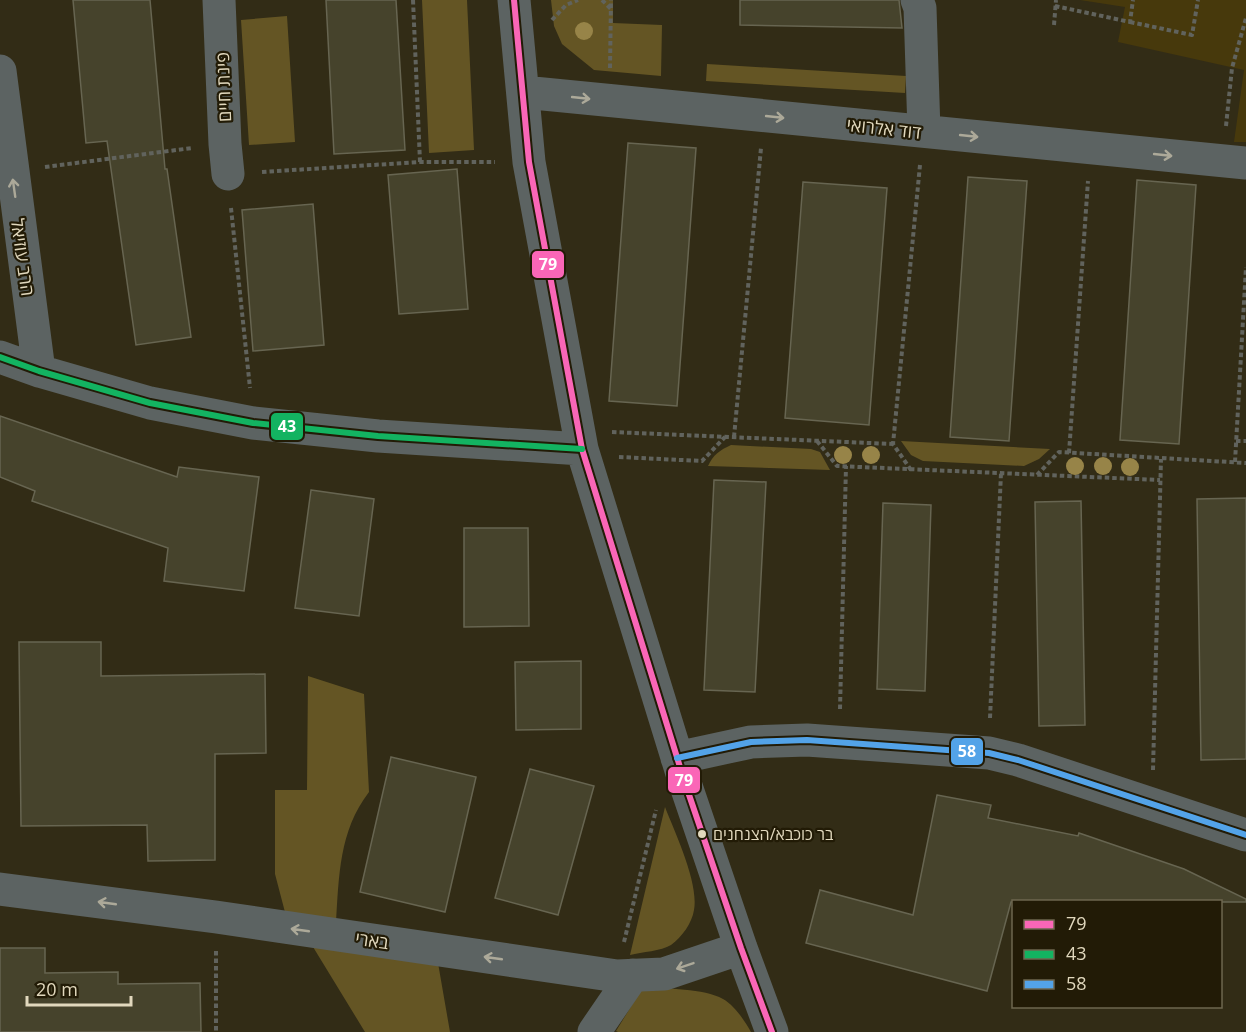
<svg xmlns="http://www.w3.org/2000/svg" width="1246" height="1032" font-family="'Open Sans','Noto Sans Hebrew',sans-serif">
<style>
.built{fill:#47390c}
.green{fill:#645524}
.building{fill:#46432c;stroke:#676551;stroke-width:1.5}
.lines{fill:none;stroke-linecap:round;stroke-linejoin:round}
.path{stroke:#61635d;stroke-width:4;stroke-dasharray:4.5 3;stroke-linecap:butt}
.minor{stroke:#5c6362;stroke-width:33}
.bus-1-casing{stroke:#221b06;stroke-width:10}
.bus-2-casing{stroke:#221b06;stroke-width:10}
.bus-3-casing{stroke:#221b06;stroke-width:10}
.bus-1{stroke:#fa66b7;stroke-width:6}
.bus-2{stroke:#13b361;stroke-width:6}
.bus-3{stroke:#53a3e8;stroke-width:6}
.tree{fill:#978448}
.oneway{stroke:#aca999}
.bus-dot{fill:#e1d8bd;stroke:#221b06;stroke-width:2}
.labels{text-anchor:middle;dominant-baseline:central;stroke-width:4.5;stroke-linejoin:round;paint-order:stroke}
.bus-label{font-size:16px;fill:#e1d8bd;stroke:#221b06;text-anchor:start}
.street-label{font-size:18px;fill:#e1d8bd;stroke:#221b06}
.line-badge{stroke:#221b06;stroke-width:2}
.badge-label{font-size:16px;text-anchor:middle;font-weight:bold;fill:#fff}
</style>
<rect width="100%" height="100%" fill="#322c16"/>
<path class="built" d="M1080 0H1246V142H1234L1244 70 1118 42 1125 7Z"/>
<path class="green" d="M422 0H467L474 150 429 153Z
M551 0H613V23L662 25 661 76 594 70 562 44 554 26Z
M287 16 295 142 249 145 241 20Z
M707 64 906 76 905 93 706 81Z
M901 441 1050 449 1039 459 1024 466 923 461 911 455Z
M731 445 811 449 820 452 830 470 708 466C713 455 720 450 731 445Z
M308 676 364 694 369 792C339 831 339 876 336 923L286 916 275 874V790H307Z
M665 807C675 833 699 883 694 910 692 923 682 937 671 945 661 951 642 952 630 955Z
M310 942 438 963 450 1032H365Z
M643 987C666 989 704 988 723 999 734 1005 745 1021 751 1032H618L616 1031Z"/>
<path class="building" d="M73 0H150L165 169H167L191 337 136 345 107 141 86 143Z
M326 0H396L405 150 334 154Z
M740 0H899L902 28 740 25Z
M628 143 696 148 677 406 609 401Z
M457 169 468 309 399 314 388 175Z
M968 177 1027 181 1009 441 950 437Z
M1137 180 1196 185 1179 444 1120 440Z
M803 182 887 188 869 425 785 418Z
M313 204 324 345 253 351 242 210Z
M0 416 177 477 179 467 259 477 244 591 164 581 168 548 32 501 35 491 0 477Z
M714 480 766 482 755 692 704 690Z
M311 490 374 499 359 616 295 608Z
M1246 498V759L1201 760 1197 499Z
M1081 501 1085 725 1039 726 1035 502Z
M883 503 931 505 925 691 877 689Z
M464 528H528L529 626 464 627Z
M19 642H101V676L265 674 266 753 215 754V860L148 861 147 825 21 826Z
M581 661V729L516 730 515 662Z
M391 757 476 777 445 912 360 892Z
M530 769 594 786 558 915 495 898Z
M937 795 991 805 988 818 1078 836 1079 833 1184 869 1246 899V902H1011L987 991 806 943 820 890 913 915Z
M0 948H45V973L118 972V984L200 983 201 1032H0Z"/>
<g class="lines">
<path class="path" d="M413 0 420 162
M602 0 611 9
M1055 6 1130 22 1133 0
M552 20 566 5 578 0
M1130 22 1192 35 1198 0
M1054 25 1056 0
M610 68 611 0
M1226 126 1232 68 1246 18
M45 167 192 148
M262 172 420 162H495
M231 208 250 388
M612 432 893 444
M734 437 761 148
M817 441 837 466 1160 480
M1236 441H1246
M1069 453 1088 181
M619 457 702 461 725 437
M1235 462 1246 267
M911 470 893 444 920 165
M1037 475 1059 452 1246 463
M840 709 846 466
M990 718 1001 473
M1153 770 1161 459
M624 942 656 810
M216 951V1032"/>
<path class="minor" d="M219 0 225 144 228 174
M514 0 529 162 582 449 684 780 741 948 772 1032
M917 0 920 8 924 131
M0 71 39 371
M523 92 1246 163
M0 357 39 371 150 403 253 423 378 436 582 449
M677 758 751 742 807 740 989 753 1018 760 1246 835
M0 889 216 917 617 976 664 974 741 948
M594 1032 633 975"/>
<g class="bus-1-casing">
<path id="bus-1" d="M514 0 529 162 582 449 684 780 741 948 772 1032"/>
</g>
<g class="bus-2-casing">
<path id="bus-2" d="M0 357 39 371 150 403 253 423 378 436 582 449"/>
</g>
<g class="bus-3-casing">
<path id="bus-3" d="M677 758 751 742 807 740 989 753 1018 760 1246 835"/>
</g>
<use href="#bus-1" class="bus-1"/>
<use href="#bus-2" class="bus-2"/>
<use href="#bus-3" class="bus-3"/>
</g>
<g class="tree">
<circle cx="584" cy="31" r="9"/>
<circle cx="843" cy="455" r="9"/>
<circle cx="871" cy="455" r="9"/>
<circle cx="1075" cy="466" r="9"/>
<circle cx="1103" cy="466" r="9"/>
<circle cx="1130" cy="467" r="9"/>
</g>
<defs><path id="oneway-shaft" d="M-6 0H5M1.5-3L5.5 0L1.5 3" fill="none" stroke-width="1.6" stroke-linecap="round" stroke-linejoin="round" transform="scale(1.5)"/></defs>
<g class="oneway">
<use href="#oneway-shaft" transform="translate(581 98) rotate(6)"/>
<use href="#oneway-shaft" transform="translate(775 117) rotate(6)"/>
<use href="#oneway-shaft" transform="translate(969 136) rotate(6)"/>
<use href="#oneway-shaft" transform="translate(1163 155) rotate(6)"/>
<use href="#oneway-shaft" transform="translate(14 188) rotate(-98)"/>
<use href="#oneway-shaft" transform="translate(107 903) rotate(-172)"/>
<use href="#oneway-shaft" transform="translate(300 930) rotate(-172)"/>
<use href="#oneway-shaft" transform="translate(493 958) rotate(-172)"/>
<use href="#oneway-shaft" transform="translate(685 966) rotate(161)"/>
</g>
<circle class="bus-dot" cx="702" cy="834" r="5"/>
<g class="labels">
<g class="bus-label">
<text x="713" y="834">בר כוכבא/הצנחנים</text>
</g>
<g class="street-label">
<text transform="translate(223 87) rotate(-92)">פינת חיים</text>
<text transform="translate(884 128) rotate(6)">דוד אלרואי</text>
<text transform="translate(23 257) rotate(82)">הרב עוזיאל</text>
<text transform="translate(372 940) rotate(8)">בארי</text>
</g>
</g>
<g class="line-badge">
<rect x="531" y="250" width="34" height="29" rx="6" fill="#fa66b7"/>
<rect x="270" y="412" width="34" height="29" rx="6" fill="#13b361"/>
<rect x="950" y="737" width="34" height="29" rx="6" fill="#53a3e8"/>
<rect x="667" y="766" width="34" height="28" rx="6" fill="#fa66b7"/>
</g>
<g class="badge-label">
<text x="548" y="270">79</text>
<text x="287" y="432">43</text>
<text x="967" y="757">58</text>
<text x="684" y="786">79</text>
</g>
<rect x="1012" y="900" width="210" height="108" fill="#221b06" stroke="#6e674f" stroke-width="1.5"/>
<rect x="1024" y="920" width="30" height="9" fill="#fa66b7" stroke="#6e674f" stroke-width="1.5"/>
<text x="1066" y="930" font-size="18" fill="#e1d8bd">79</text>
<rect x="1024" y="950" width="30" height="9" fill="#13b361" stroke="#6e674f" stroke-width="1.5"/>
<text x="1066" y="960" font-size="18" fill="#e1d8bd">43</text>
<rect x="1024" y="980" width="30" height="9" fill="#53a3e8" stroke="#6e674f" stroke-width="1.5"/>
<text x="1066" y="990" font-size="18" fill="#e1d8bd">58</text>
<path d="M27 996v9h104v-9" fill="none" stroke="#e1d8bd" stroke-width="3"/>
<text x="36" y="996" font-size="18" fill="#e1d8bd" stroke="#221b06" stroke-width="4.5" paint-order="stroke">20 m</text>
</svg>
